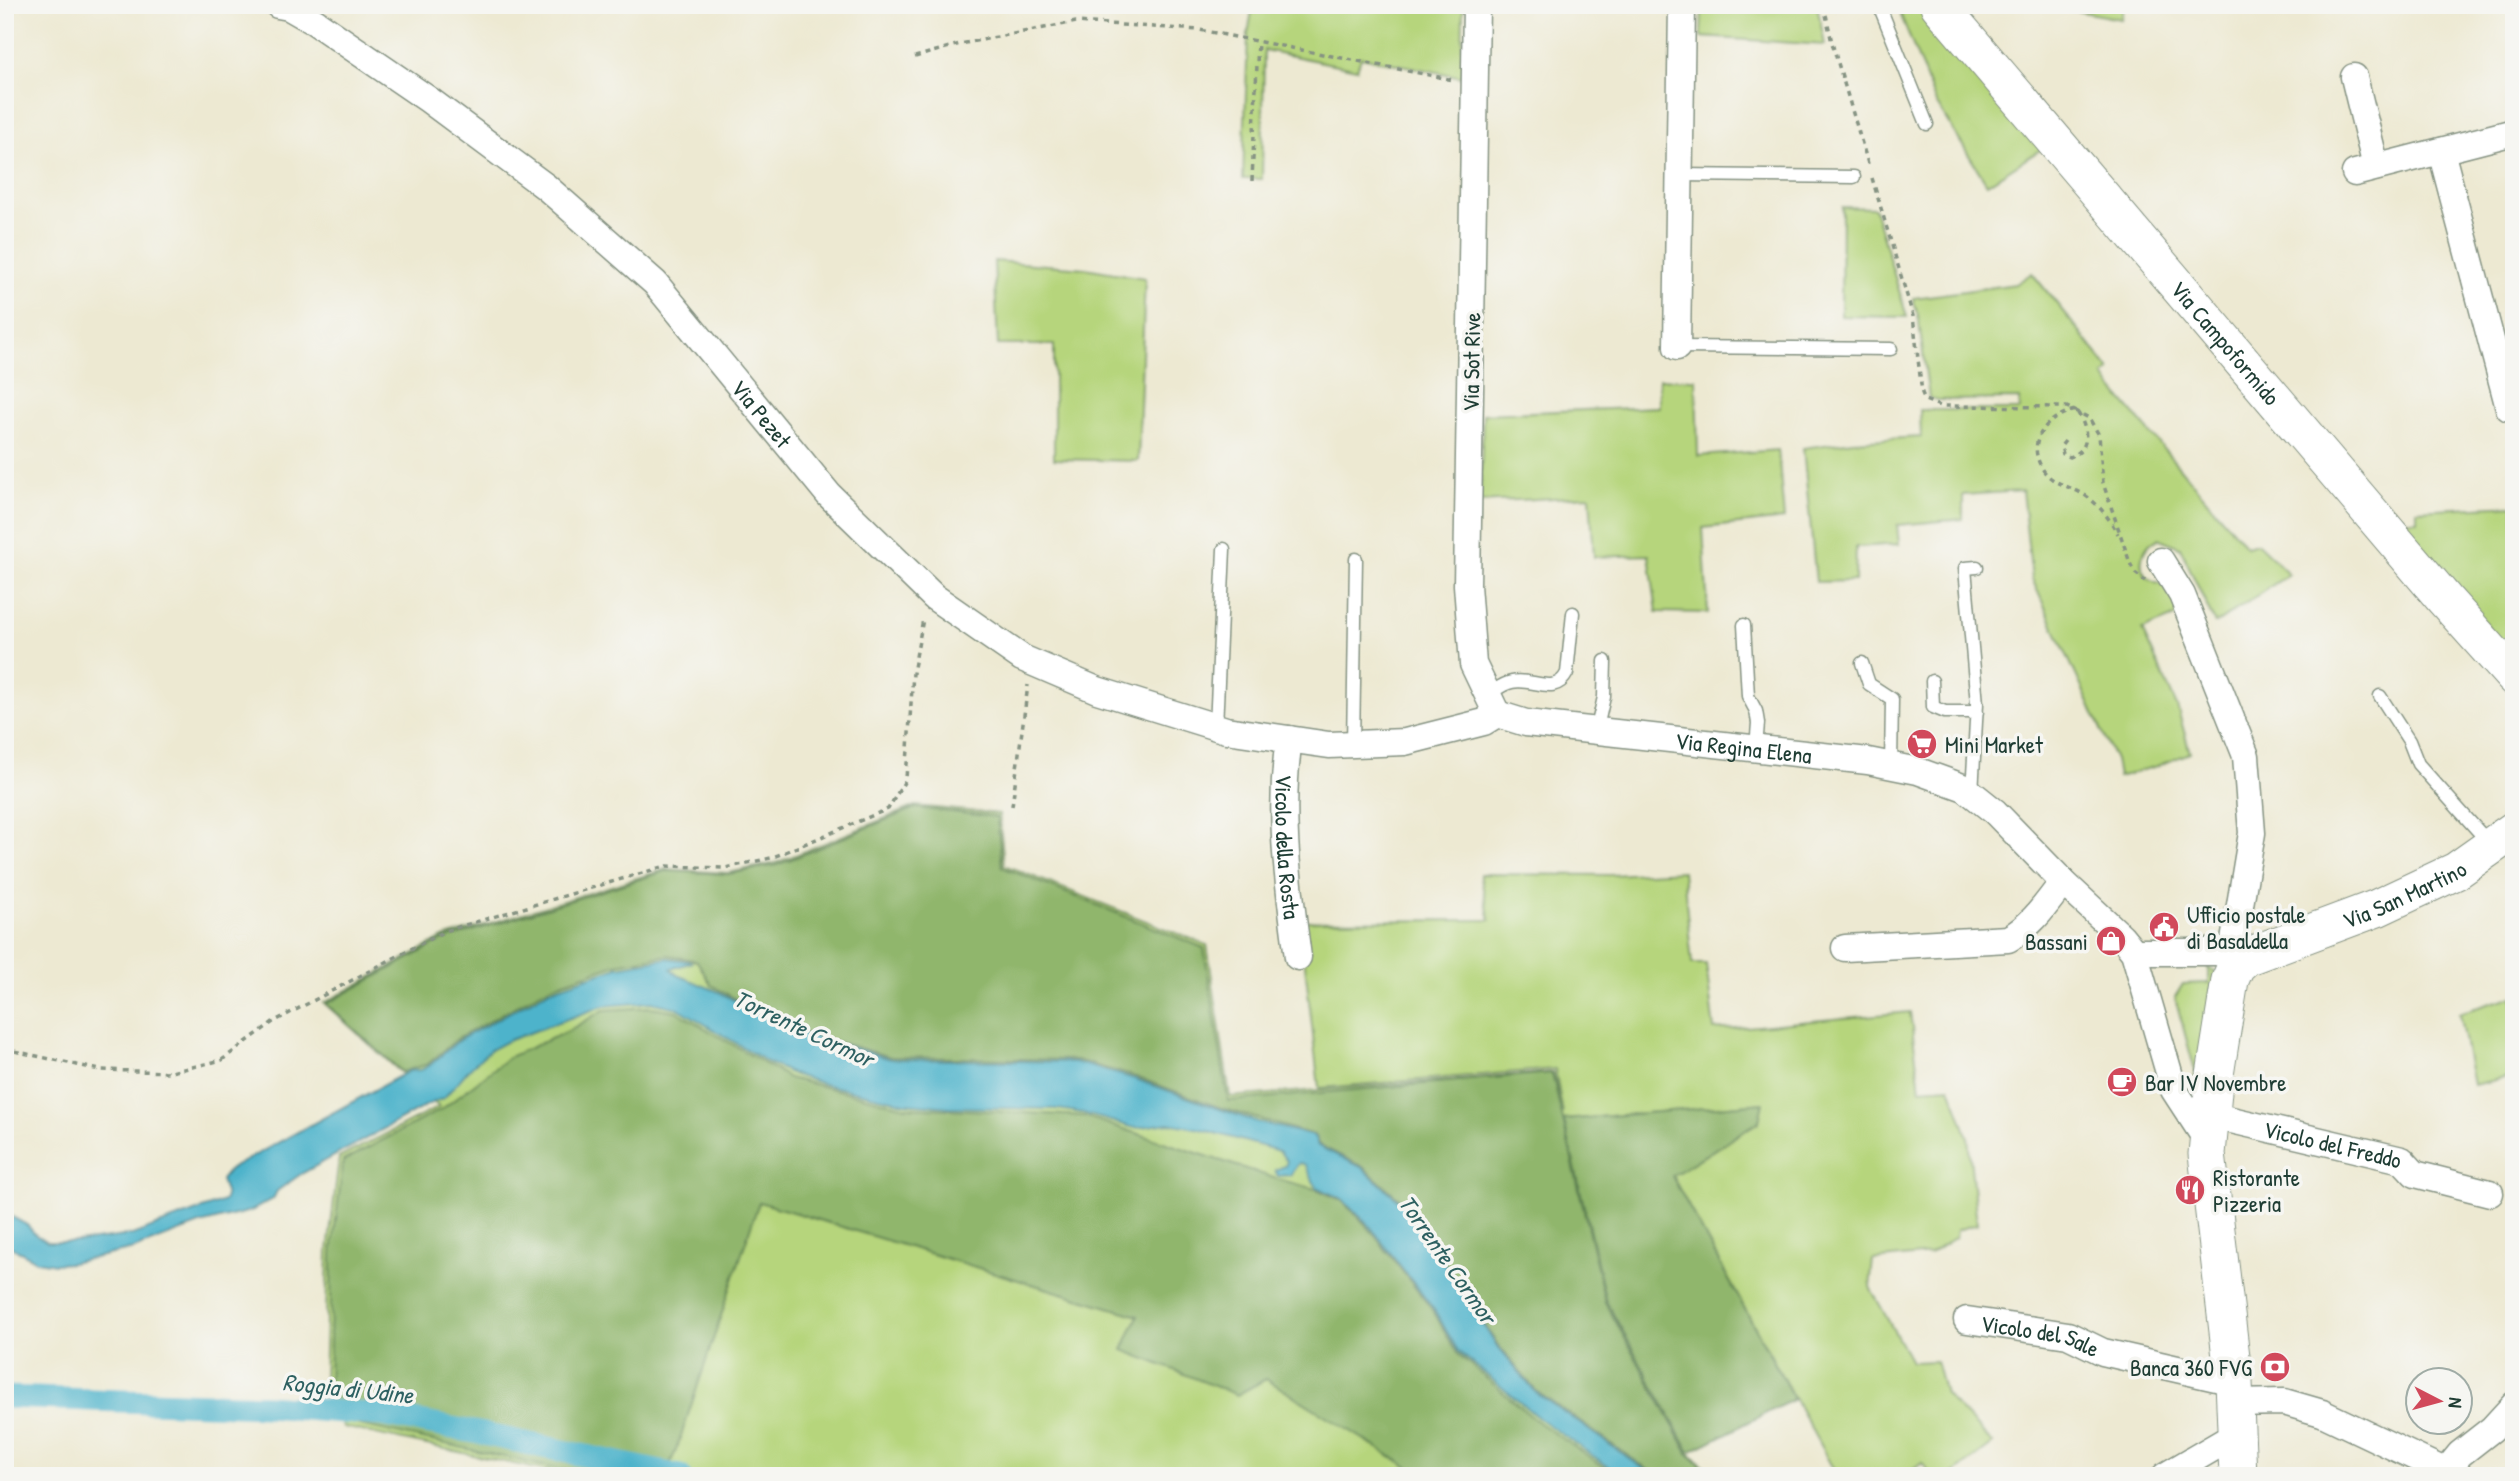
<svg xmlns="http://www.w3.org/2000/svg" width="2519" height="1481" font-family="'Patrick Hand',sans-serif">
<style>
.green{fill:#b6d57c;stroke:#6a8958;stroke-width:2}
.forest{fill:#90b66c;stroke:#587a50;stroke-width:2}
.water{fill:#4db3cb;stroke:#367880;stroke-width:2}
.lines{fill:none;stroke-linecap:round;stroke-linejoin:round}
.canal{stroke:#4db3cb;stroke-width:23}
.lane-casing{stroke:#869383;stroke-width:15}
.street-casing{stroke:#869383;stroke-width:29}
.secondary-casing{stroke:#869383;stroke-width:39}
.path{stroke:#869383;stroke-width:3.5;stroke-dasharray:5 5;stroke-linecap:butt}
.lane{stroke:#fff;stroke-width:12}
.street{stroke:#fff;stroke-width:26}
.secondary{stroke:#fff;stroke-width:37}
.labels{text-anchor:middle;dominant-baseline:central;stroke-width:7;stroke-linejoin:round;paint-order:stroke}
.street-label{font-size:23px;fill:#1f3d34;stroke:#f6f6f2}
.poi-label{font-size:23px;fill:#1f3d34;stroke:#f6f6f2;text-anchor:start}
.water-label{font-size:24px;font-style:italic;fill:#2d6061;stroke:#f6f6f2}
</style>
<rect width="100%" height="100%" fill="#f6f6f2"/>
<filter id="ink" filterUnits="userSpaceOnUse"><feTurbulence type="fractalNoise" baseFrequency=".0143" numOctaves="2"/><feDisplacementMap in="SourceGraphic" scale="14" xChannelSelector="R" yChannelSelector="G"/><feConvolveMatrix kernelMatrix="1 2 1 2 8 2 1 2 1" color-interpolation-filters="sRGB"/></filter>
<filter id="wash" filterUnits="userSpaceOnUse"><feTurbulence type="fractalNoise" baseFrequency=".00686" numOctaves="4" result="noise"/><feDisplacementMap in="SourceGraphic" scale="28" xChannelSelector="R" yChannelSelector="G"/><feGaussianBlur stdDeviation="1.57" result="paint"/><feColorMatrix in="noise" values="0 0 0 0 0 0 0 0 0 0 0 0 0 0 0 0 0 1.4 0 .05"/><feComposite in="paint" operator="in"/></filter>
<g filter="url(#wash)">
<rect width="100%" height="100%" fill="#ede9d2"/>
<path class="green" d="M1253 5H1463L1462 77 1361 57 1357 69 1264 50 1262 179H1243L1248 34Z
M1702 5H1817L1825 45 1701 37Z
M1902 5H1917L2043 148 1987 184 1936 103 1898 8Z
M2045 5H2124L2121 19Z
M1842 207 1874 208 1907 317 1841 316Z
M994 261 1085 268 1145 278 1138 461 1054 459V345H998Z
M2032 273 2110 370 2104 376 2112 388 2246 546 2257 543 2289 574 2215 624 2180 547 2158 538C2143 546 2134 566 2150 579 2154 582 2161 583 2165 586 2173 592 2179 605 2184 613L2142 630 2177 706 2190 753 2157 766 2118 777 2115 760 2032 579 2022 491 1963 495V519L1897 525 1899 544 1856 547 1855 581 1816 582 1803 448 1853 441 1921 437 1920 410H2020L2019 399 1939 400 1929 398 1918 315 1913 298 2016 284Z
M1659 379H1696L1698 456 1778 450 1784 519 1703 528 1708 613 1657 612 1649 555 1594 557 1590 496 1480 502 1483 414 1659 407Z
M2514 505V659L2402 524 2401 520H2417V510Z
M915 806 999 814 1004 865 1207 945 1230 1097 1553 1072 1563 1113 1555 1069 1319 1088 1300 921 1490 920 1480 874 1611 875 1683 871 1692 964H1706L1714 1030 1910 1012 1920 1089 1950 1087 1968 1138 1977 1224 1957 1230 1956 1237 1930 1254 1873 1260 1870 1287 1911 1362 1936 1361 1945 1394 1993 1444 1951 1476H1932L1922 1463 1905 1476H1837L1672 1176 1759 1122 1762 1103 1564 1120 1606 1301 1689 1452 1715 1476H570L343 1427 324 1384 328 1251 339 1158 439 1107 324 1003 443 938 666 869 728 873 776 863Z
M2208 967 2215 971 2196 1085H2189L2181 1080 2194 1082 2195 1071 2175 997 2183 984 2208 983Z
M2514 996V1076L2473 1085 2459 1013Z"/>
<path class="forest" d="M915 808 997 817 1002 867 1204 948 1228 1101 1552 1073 1605 1302 1688 1453 1714 1476H1657L1536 1391 1497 1344 1432 1240 1403 1202 1362 1166 1319 1145 1314 1135 1224 1109 1136 1077 1076 1060 891 1057 790 1029 711 985 697 961 668 955 616 964 550 987 457 1039 428 1064 402 1072 326 1004 443 940 666 871 728 874 777 865Z
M651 1007 676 1011 789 1078 906 1107 1084 1116 1277 1179 1316 1189 1341 1200 1368 1227 1434 1312 1457 1353 1539 1423 1618 1476H1423L1266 1379 1237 1395 1123 1350 1138 1316 759 1202 677 1448 665 1476H588L346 1422 329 1383 332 1252 343 1161 442 1109 509 1057 566 1032 604 1010Z
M1763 1103 1759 1121 1672 1176 1794 1399 1690 1452 1606 1301 1564 1120Z"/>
<path class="water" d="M668 958 692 962 671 969 677 975 719 992 790 1030 891 1059 1075 1062 1135 1079 1254 1121 1314 1136 1318 1146 1361 1167 1402 1203 1428 1238 1496 1345 1535 1392 1654 1476H1622L1540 1419 1458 1351 1435 1311 1369 1225 1341 1198 1316 1187 1306 1166 1299 1163 1290 1175 1278 1176 1275 1170 1285 1166 1287 1161 1279 1151 1201 1129 1169 1123 1135 1128 1083 1113 1057 1109 949 1107 905 1103 827 1085 792 1074 769 1063 678 1008 651 1002 603 1006 507 1041 490 1050 471 1067 444 1098 427 1105 301 1174 277 1191 273 1199 251 1211 200 1224 134 1249 71 1263 55 1264 37 1261 5 1244V1213L27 1225 37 1236 48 1242H78L132 1235 224 1201 226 1196 221 1180 230 1169 409 1071 421 1070 429 1066 459 1040 550 990 618 967Z"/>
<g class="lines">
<path class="canal" d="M5 1397 267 1406 382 1415 474 1432 680 1476"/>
</g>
</g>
<g filter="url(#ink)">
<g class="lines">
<g class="lane-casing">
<path id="lane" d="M1879 5 1927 124
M1679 175 1854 177
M1677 347 1891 349
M1744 625 1748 696 1756 711 1758 723 1756 748
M1862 663 1869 684 1892 699 1891 766
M1932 681 1933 707 1945 712H1977
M1487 695C1494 691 1504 683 1512 682 1532 677 1555 697 1567 673L1573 613
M2380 696 2409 741 2418 764 2489 843
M1216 727 1224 549
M1596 732 1604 697 1605 661
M1353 744 1356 559
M1972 793 1977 704 1965 568 1977 567"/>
</g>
<g class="street-casing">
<g id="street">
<path id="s1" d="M278 5 289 7 315 22 429 100 546 187 655 283 829 495 934 597 1022 658 1097 690 1226 730 1329 745 1405 742 1484 722 1497 714 1526 723 1868 761 1918 771 1965 788 1995 812 2063 882 2121 936 2134 952 2174 1090 2206 1139"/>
<path d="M1476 5 1467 585 1473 664 1497 714"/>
<path d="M2354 77 2376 167"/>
<path d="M2441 151 2509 408"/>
<path d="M2355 173 2514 132"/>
<path d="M1677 347 1682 5"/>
<path d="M2161 561 2182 595 2246 756 2252 833 2234 941 2237 949 2246 957"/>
<path id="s2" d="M1289 739C1278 815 1288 881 1298 957"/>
<path d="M1845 948 2008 939C2032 926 2047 903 2063 882"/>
<path d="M2134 952H2215L2246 957"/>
<path id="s3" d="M2210 1115 2402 1160 2415 1174 2490 1193"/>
<path id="s4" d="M1967 1320 2068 1335 2103 1352 2234 1382"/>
<path d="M2235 1403 2284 1402 2322 1413 2455 1476"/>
<path d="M2446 1471 2460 1454 2492 1429 2514 1405"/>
<path d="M2165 1476 2237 1434"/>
</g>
</g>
<g class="secondary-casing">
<g id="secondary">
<path id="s5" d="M1939 5 2445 600 2514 677"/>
<path id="s6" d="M2238 1476 2234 1382 2207 1154 2214 1081 2230 980 2236 966 2246 957 2377 908 2456 871 2514 830"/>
</g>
</g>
<path class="path" d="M1824 5 1832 43 1869 167
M915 57 960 44 1076 22 1200 30 1454 80
M1872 178 1913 316 1922 393 1925 400 1940 406 2067 407 2089 418 2099 435 2103 483 2130 563 2135 573 2145 581
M1252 181 1258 41
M2065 441 2061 446 2063 454 2070 457C2093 449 2087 426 2076 410 2049 415 2025 440 2042 468 2050 483 2069 486 2083 494 2099 504 2109 518 2118 534
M1012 806 1028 685
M5 1049 100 1070 171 1072 222 1060 273 1022 445 931 666 866 725 868 771 858 888 809 906 779 913 673 923 619"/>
<use href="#lane" class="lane"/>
<use href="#street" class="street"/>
<use href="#secondary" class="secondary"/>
</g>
</g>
<defs>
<g id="supermarket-disc" transform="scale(1.575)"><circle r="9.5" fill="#d1495b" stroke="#f6f6f2"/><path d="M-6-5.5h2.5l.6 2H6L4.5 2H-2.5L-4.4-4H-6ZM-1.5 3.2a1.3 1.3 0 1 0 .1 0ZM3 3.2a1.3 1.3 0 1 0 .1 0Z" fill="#fff"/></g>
<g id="civic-disc" transform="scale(1.575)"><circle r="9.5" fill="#d1495b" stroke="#f6f6f2"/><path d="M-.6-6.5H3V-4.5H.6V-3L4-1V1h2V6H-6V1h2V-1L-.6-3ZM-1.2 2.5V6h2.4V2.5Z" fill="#fff"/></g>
<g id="shop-disc" transform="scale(1.575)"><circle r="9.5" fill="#d1495b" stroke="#f6f6f2"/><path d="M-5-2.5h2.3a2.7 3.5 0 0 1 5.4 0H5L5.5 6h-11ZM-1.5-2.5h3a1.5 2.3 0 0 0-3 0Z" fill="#fff"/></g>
<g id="cafe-disc" transform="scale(1.575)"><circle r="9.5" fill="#d1495b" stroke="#f6f6f2"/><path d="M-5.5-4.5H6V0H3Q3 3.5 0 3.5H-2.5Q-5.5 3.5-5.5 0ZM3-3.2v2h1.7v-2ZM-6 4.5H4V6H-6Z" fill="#fff"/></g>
<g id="restaurant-disc" transform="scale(1.575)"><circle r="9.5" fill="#d1495b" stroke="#f6f6f2"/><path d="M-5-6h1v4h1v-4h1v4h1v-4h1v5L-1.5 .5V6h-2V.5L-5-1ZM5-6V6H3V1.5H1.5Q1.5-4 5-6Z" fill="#fff"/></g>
<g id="bank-disc" transform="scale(1.575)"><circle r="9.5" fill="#d1495b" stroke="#f6f6f2"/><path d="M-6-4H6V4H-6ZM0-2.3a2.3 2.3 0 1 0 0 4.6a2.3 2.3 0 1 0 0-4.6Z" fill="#fff"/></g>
</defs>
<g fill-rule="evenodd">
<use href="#supermarket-disc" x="1922" y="744"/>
<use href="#civic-disc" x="2164" y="927"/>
<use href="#shop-disc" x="2111" y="941"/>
<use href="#cafe-disc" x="2122" y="1082"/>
<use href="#restaurant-disc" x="2190" y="1190"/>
<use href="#bank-disc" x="2275" y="1367"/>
</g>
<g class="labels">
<g class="street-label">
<text stroke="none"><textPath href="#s5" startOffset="443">Via Campoformido</textPath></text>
<text transform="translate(1471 362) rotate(-89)">Via Sot Rive</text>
<text stroke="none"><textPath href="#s1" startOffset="639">Via Pezet</textPath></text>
<text stroke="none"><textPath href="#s1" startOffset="1741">Via Regina Elena</textPath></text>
<text stroke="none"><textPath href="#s2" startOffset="108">Vicolo della Rosta</textPath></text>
<text stroke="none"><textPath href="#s6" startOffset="698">Via San Martino</textPath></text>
<text stroke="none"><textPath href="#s3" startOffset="126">Vicolo del Freddo</textPath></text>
<text stroke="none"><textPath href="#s4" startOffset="75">Vicolo del Sale</textPath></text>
</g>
<g class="poi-label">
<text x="1945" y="744">Mini Market</text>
<text x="2187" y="914">Ufficio postale<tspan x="2187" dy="26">di Basaldella</tspan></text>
<text x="2088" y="941" text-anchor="end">Bassani</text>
<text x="2145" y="1082">Bar IV Novembre</text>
<text x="2213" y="1177">Ristorante<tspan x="2213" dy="26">Pizzeria</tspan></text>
<text x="2252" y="1367" text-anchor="end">Banca 360 FVG</text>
</g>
<g class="water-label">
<text transform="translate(804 1028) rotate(25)">Torrente Cormor</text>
<text transform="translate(1448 1259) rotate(55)">Torrente Cormor</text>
<text transform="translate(348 1388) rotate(6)">Roggia di Udine</text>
</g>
</g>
<rect width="2519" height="1481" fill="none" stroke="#f6f6f2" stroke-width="28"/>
<g transform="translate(2439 1401) rotate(96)"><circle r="33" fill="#f6f6f2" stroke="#a0aca6" stroke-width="2"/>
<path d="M0-5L12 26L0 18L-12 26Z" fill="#d1495b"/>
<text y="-10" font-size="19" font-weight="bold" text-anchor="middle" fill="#1f3d34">N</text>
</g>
</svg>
